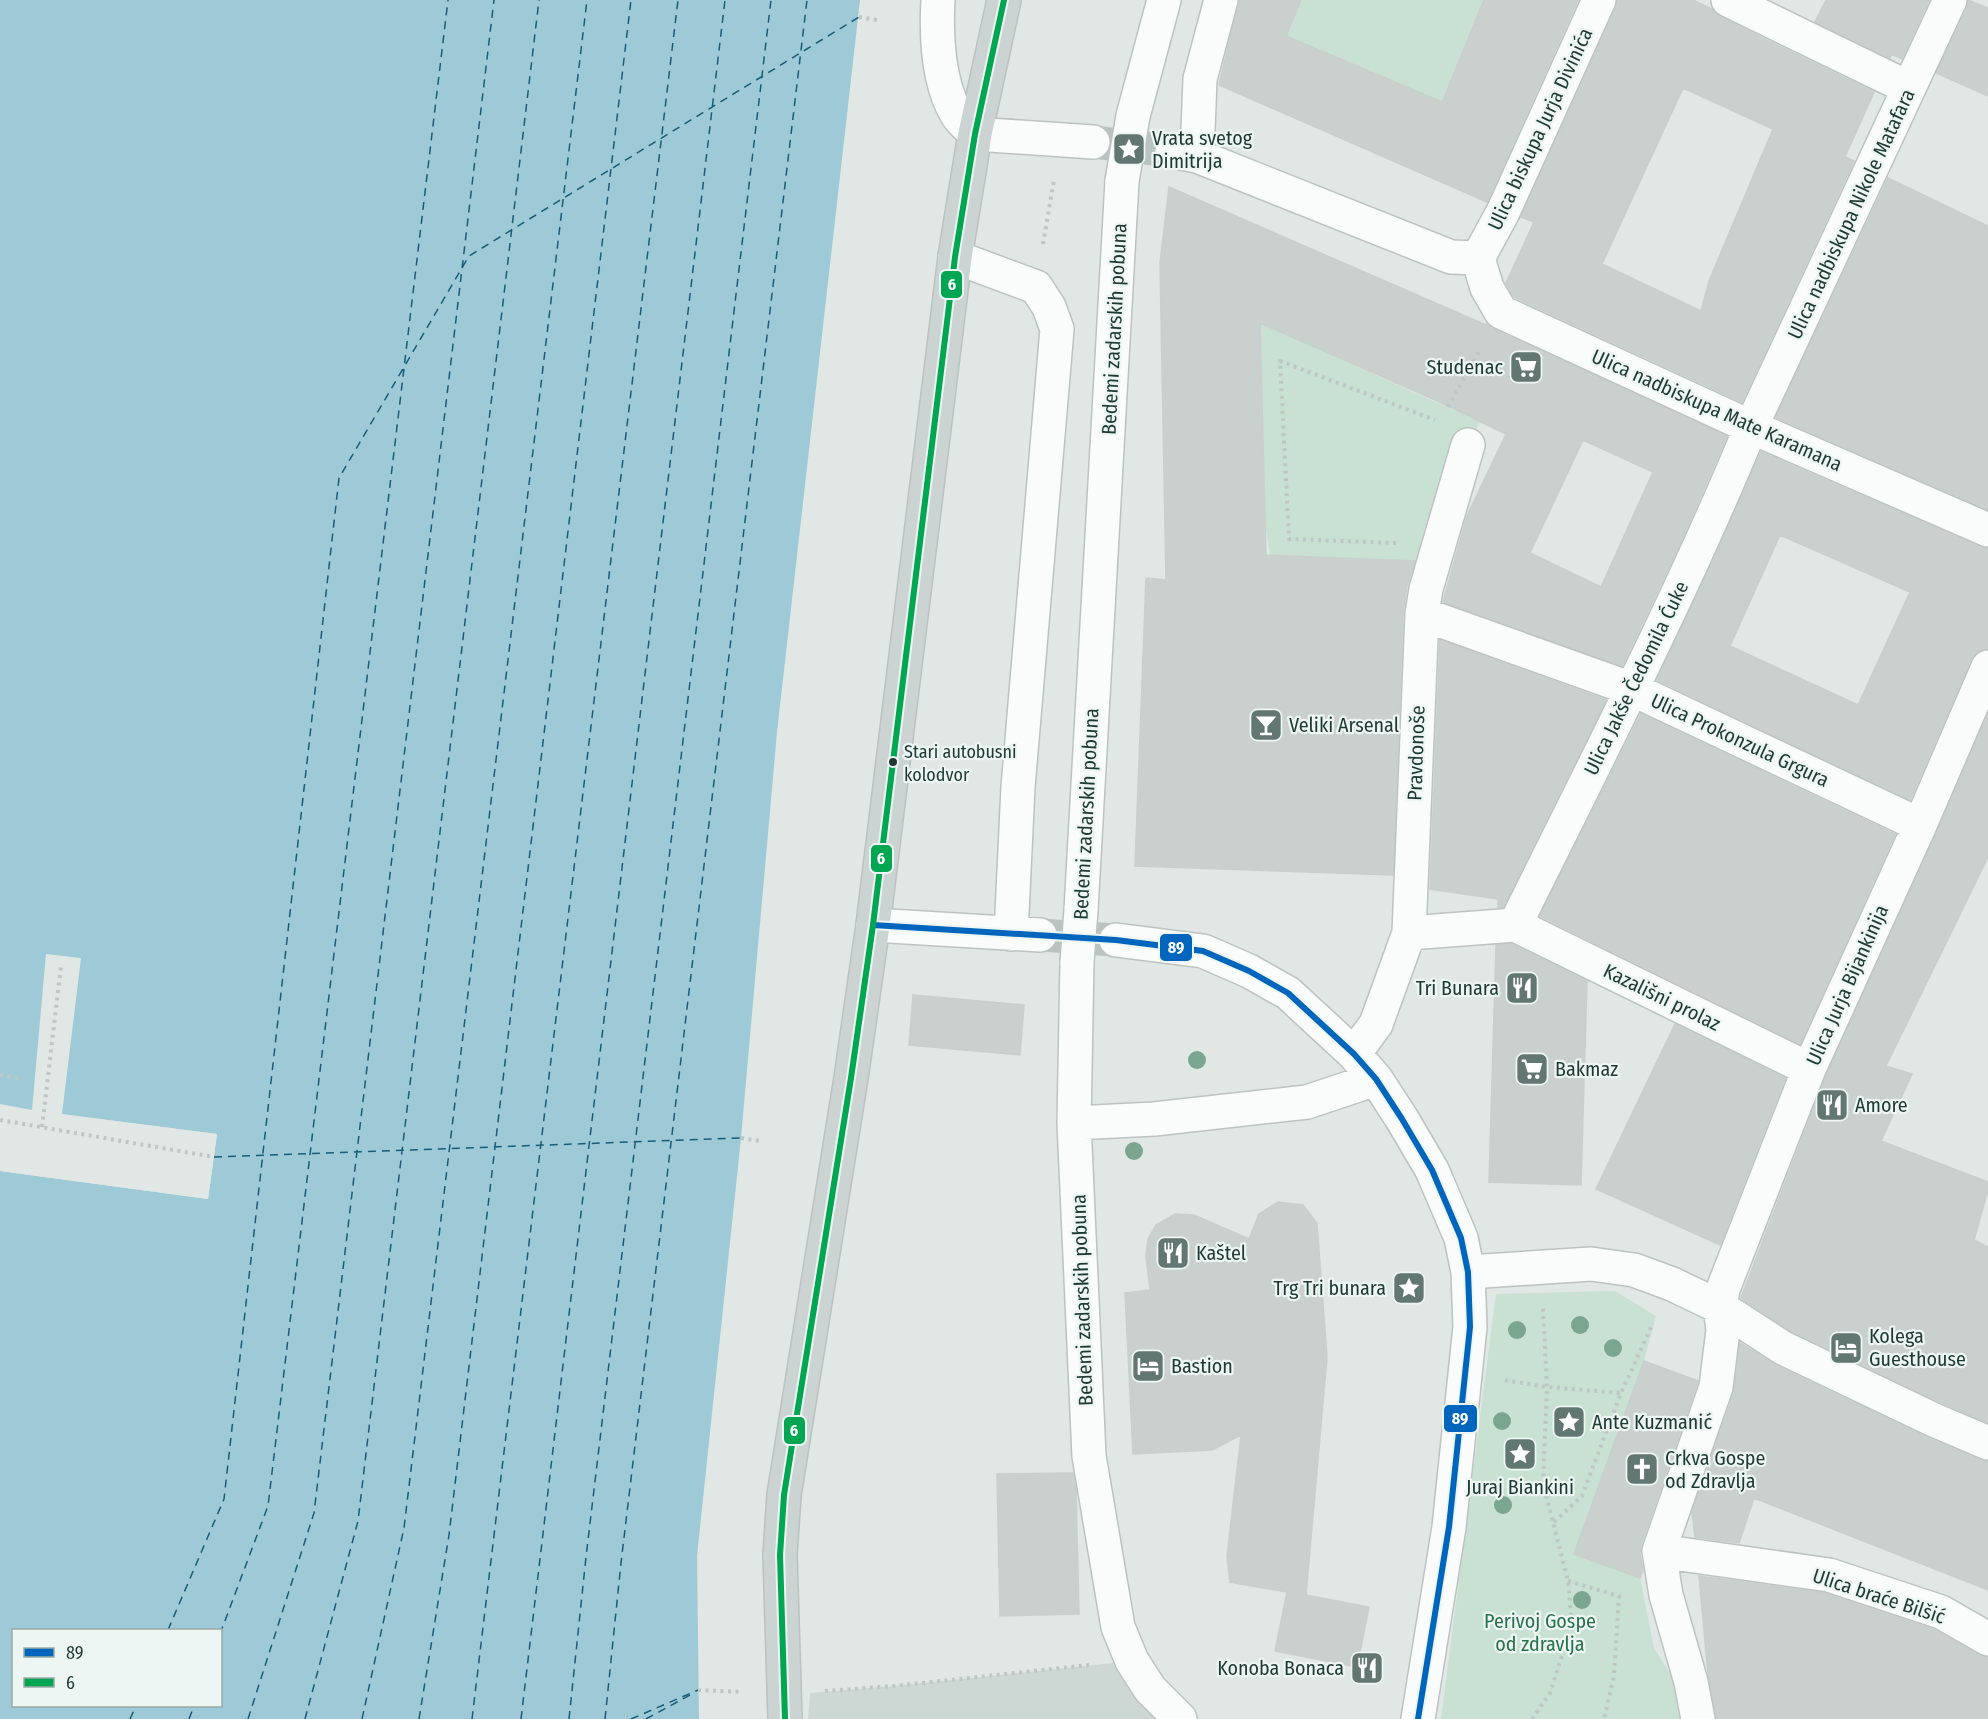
<svg xmlns="http://www.w3.org/2000/svg" width="1988" height="1719" font-family="'Fira Sans Condensed',sans-serif">
<style>
.built{fill:#cdd8d4}
.green{fill:#c8e1d2}
.water{fill:#9ecad7;fill-rule:evenodd}
.pier{fill:#e0e7e4}
.lines{fill:none;stroke-linecap:round;stroke-linejoin:round}
.ferry{stroke:#175d76;stroke-width:1.5;stroke-dasharray:8 6;stroke-linecap:butt}
.building{fill:#cad0ce;stroke:#c9cfcd;stroke-width:1.5;fill-rule:evenodd}
.minor-tunnel{stroke:#b9c4c1;stroke-width:33;stroke-dasharray:33 16;stroke-linecap:butt}
.minor-casing{stroke:#bdc3c1;stroke-width:36}
.major-casing{stroke:#bac3c1;stroke-width:36}
.path{stroke:#bfc7c6;stroke-width:4;stroke-dasharray:3 4.5;stroke-linecap:butt}
.minor{stroke:#fafbfb;stroke-width:33}
.major{stroke:#cbd4d2;stroke-width:33}
.minor-bridge-casing{stroke:#bdc3c1;stroke-width:36;stroke-linecap:butt}
.minor-bridge{stroke:#fafbfb;stroke-width:33}
.bus-1-casing{stroke:#edf6f2;stroke-width:10}
.bus-2-casing{stroke:#edf6f2;stroke-width:10}
.bus-1{stroke:#0065bd;stroke-width:6}
.bus-2{stroke:#00a651;stroke-width:6}
.tree{fill:#7aa690}
.bus-dot{fill:#1e3934;stroke:#edf6f2;stroke-width:2}
.labels{text-anchor:middle;dominant-baseline:central;stroke-width:4.5;stroke-linejoin:round;paint-order:stroke}
.bus-label{font-size:18px;fill:#1e3934;stroke:#edf6f2;text-anchor:start}
.street-label{font-size:20px;fill:#1e3934;stroke:#edf6f2}
.poi-label{font-size:20px;fill:#1e3934;stroke:#edf6f2;text-anchor:start}
.park-label{font-size:20px;fill:#27714b;stroke:#edf6f2}
.line-badge{stroke:#edf6f2;stroke-width:2}
.badge-label{font-size:16px;text-anchor:middle;font-weight:bold;fill:#fff}
</style>
<rect width="100%" height="100%" fill="#e0e7e4"/>
<path class="built" d="M1132 1661 1180 1719H808L810 1693 894 1686Z"/>
<path class="green" d="M1298 0H1484L1441 102 1286 36Z
M1231 310 1480 422 1468 445 1432 566 1398 560 1270 555 1265 522 1261 364Z
M1615 1291 1656 1316 1644 1361 1574 1553 1640 1578 1654 1648 1680 1689 1687 1719H1441L1496 1294Z"/>
<path class="water" d="M0 0H860L777 732 741 1138 697 1556 699 1719H0V1171L208 1199 217 1134 62 1114 81 958 46 954 32 1110 0 1104ZM14 1630H220V1706H14Z"/>
<path class="pier" d="M59 1114 217 1134 208 1199 0 1171V1169L206 1195 213 1136 62 1117Z"/>
<g class="lines">
<path class="ferry" d="M214 1157 741 1138
M168 1630 224 1499 339 478 469 256 859 17
M220 1634 268 1506 448 0
M130 1719 136 1706
M189 1719 194 1706
M248 1719 314 1513 494 0
M305 1719 358 1521 539 0
M362 1719 404 1528 587 0
M419 1719 449 1535 631 0
M472 1719 678 0
M521 1719 725 0
M569 1719 586 1557 771 0
M605 1719 621 1563 807 0
M631 1719 698 1690
M646 1719 690 1695"/>
</g>
<path class="building" d="M1239 0H1301L1286 36 1442 102 1484 0H1578L1487 202 1219 85Z
M1617 0H1693L1712 9 1720 17 1874 92 1845 157 1854 161 1742 402 1514 297 1506 283 1534 222 1521 217 1616 8ZM1683 88 1773 129 1709 281 1701 311 1602 264Z
M1826 0H1929L1902 59 1891 54 1890 58 1815 22Z
M1968 0 1988 8V96L1936 73 1967 8Z
M1888 178 1988 226V510L1776 417Z
M1169 187 1486 325 1487 323 1493 329 1727 436 1679 546 1622 666 1443 602 1467 516 1506 434 1433 399 1260 323 1266 555 1415 561 1407 586 1403 613 1393 875 1135 866 1146 578 1166 580 1160 263ZM1583 440 1653 472 1601 587 1530 553Z
M1761 452 1981 547 1988 548V649L1977 652 1971 660 1910 800 1657 680 1713 561ZM1780 535 1910 592 1858 705 1730 646Z
M1440 640 1606 700 1503 907 1498 908V899L1430 889Z
M1641 714 1895 834 1800 1044 1540 916Z
M1988 714V857L1886 1066 1912 1074 1881 1141 1988 1182V1190L1974 1240 1988 1247V1423L1942 1403 1792 1332 1741 1298 1826 1076 1937 832Z
M1511 944 1587 981 1581 1185 1489 1182 1496 945Z
M913 995 1024 1005 1020 1055 909 1045Z
M1675 1024 1785 1078 1720 1245 1596 1189Z
M1278 1202 1303 1205 1317 1223 1327 1357 1306 1595 1369 1607 1357 1667 1275 1651 1287 1592 1230 1582 1227 1557 1241 1435 1212 1450 1133 1454 1125 1293 1150 1290 1146 1256 1148 1239 1156 1225 1175 1214 1194 1215 1249 1239 1259 1214Z
M1740 1343 1775 1365 1926 1437 1981 1460 1988 1461V1590L1754 1498 1739 1543 1695 1537 1692 1512 1734 1393Z
M1644 1361 1698 1381 1641 1545 1640 1554 1643 1570 1640 1578 1574 1554Z
M1073 1473 1076 1491 1079 1614 1000 1616 997 1474Z
M1699 1576 1825 1593 1933 1629 1979 1655 1988 1658V1719H1716L1708 1674Z"/>
<g class="lines">
<path class="minor-tunnel" d="M1093 142 1172 151
M1040 935 1116 940"/>
<g class="minor-casing">
<path id="minor" d="M938 0C936 35 938 82 956 113 960 121 969 127 975 134L1093 142
M1728 0 1909 88
M1133 116 1164 0
M1172 151 1197 156 1451 257 1478 258
M1197 156 1200 79 1221 0
M955 257 1036 287 1049 307 1057 329 1018 787 1011 934
M1478 258 1487 288 1501 312 1751 427 1988 530
M1478 258 1503 212 1599 0
M1422 614 1632 689 1920 825
M1081 910 1122 181
M873 925 1040 935
M1515 925C1596 761 1681 597 1751 427L1950 0
M1515 925 1809 1069
M1409 933 1515 925
M1116 940 1203 951 1249 971 1288 993 1354 1054 1376 1079 1402 1119 1432 1170 1461 1238 1468 1272 1470 1327 1449 1527 1418 1719
M1077 962 1074 1123 1089 1456 1118 1627 1132 1661 1150 1689 1180 1719
M1354 1054 1376 1024 1409 933 1422 614 1426 589 1468 445
M1074 1123 1154 1119 1307 1102 1376 1079
M1468 1272 1591 1264 1634 1270 1672 1284 1720 1307 1783 1348 1934 1420 1988 1443
M1659 1551 1829 1575 1941 1612 1988 1639
M1698 1719 1691 1682 1666 1595 1659 1551 1716 1387 1723 1330 1720 1307 1723 1289 1809 1069 1920 825 1988 667"/>
</g>
<g class="major-casing">
<path id="major" d="M785 1719 780 1555 784 1495 851 1078 873 925 955 257 975 134 1004 0"/>
</g>
<path class="path" d="M859 17 877 20
M1043 244 1054 180
M1448 407 1481 348
M1396 543 1289 539 1280 361 1435 420
M0 1075 20 1078
M0 1120 214 1157
M42 1127 61 966
M741 1138 760 1141
M1505 1380 1547 1387 1621 1393
M1554 1522 1582 1496 1621 1393 1653 1323
M1568 1581 1619 1596 1614 1676 1604 1719
M698 1690 742 1692
M825 1691 894 1686 1089 1665
M1532 1719 1550 1693 1572 1624 1568 1581 1543 1483 1547 1387 1543 1308"/>
<use href="#minor" class="minor"/>
<use href="#major" class="major"/>
<g class="minor-bridge-casing">
<path id="minor-bridge" d="M1122 181 1133 116
M1077 962 1081 910"/>
</g>
<use href="#minor-bridge" class="minor-bridge"/>
<g class="bus-1-casing">
<path id="bus-1" d="M873 925 1116 940 1203 951 1249 971 1288 993 1354 1054 1376 1079 1402 1119 1432 1170 1461 1238 1468 1272 1470 1327 1449 1527 1418 1719"/>
</g>
<g class="bus-2-casing">
<path id="bus-2" d="M785 1719 780 1555 784 1495 851 1078 873 925 955 257 975 134 1004 0"/>
</g>
<use href="#bus-1" class="bus-1"/>
<use href="#bus-2" class="bus-2"/>
</g>
<g class="tree">
<circle cx="1197" cy="1060" r="9"/>
<circle cx="1134" cy="1151" r="9"/>
<circle cx="1580" cy="1325" r="9"/>
<circle cx="1517" cy="1330" r="9"/>
<circle cx="1613" cy="1348" r="9"/>
<circle cx="1502" cy="1421" r="9"/>
<circle cx="1503" cy="1505" r="9"/>
<circle cx="1582" cy="1600" r="9"/>
</g>
<defs>
<g id="sight-square" transform="scale(1.725)"><rect x="-9" y="-9" width="18" height="18" rx="4" fill="#627672" stroke="#edf6f2"/><path d="M0-6L1.8-2.2L6-1.7L2.9 1.2L3.7 5.4L0 3.3L-3.7 5.4L-2.9 1.2L-6-1.7L-1.8-2.2Z" fill="#fff"/></g>
<g id="supermarket-square" transform="scale(1.725)"><rect x="-9" y="-9" width="18" height="18" rx="4" fill="#627672" stroke="#edf6f2"/><path d="M-6-5.5h2.5l.6 2H6L4.5 2H-2.5L-4.4-4H-6ZM-1.5 3.2a1.3 1.3 0 1 0 .1 0ZM3 3.2a1.3 1.3 0 1 0 .1 0Z" fill="#fff"/></g>
<g id="bar-square" transform="scale(1.725)"><rect x="-9" y="-9" width="18" height="18" rx="4" fill="#627672" stroke="#edf6f2"/><path d="M-6-5H6L.8 .8V4.5H3.5V6h-7V4.5H-.8V.8Z" fill="#fff"/></g>
<g id="restaurant-square" transform="scale(1.725)"><rect x="-9" y="-9" width="18" height="18" rx="4" fill="#627672" stroke="#edf6f2"/><path d="M-5-6h1v4h1v-4h1v4h1v-4h1v5L-1.5 .5V6h-2V.5L-5-1ZM5-6V6H3V1.5H1.5Q1.5-4 5-6Z" fill="#fff"/></g>
<g id="hotel-square" transform="scale(1.725)"><rect x="-9" y="-9" width="18" height="18" rx="4" fill="#627672" stroke="#edf6f2"/><path d="M-6-4.5h1.5V1H6V5H4.5V3h-9V5H-6ZM-4 0a1.8 1.8 0 1 1 3.6 0ZM.5 0V-2.5h3Q6-2.5 6 0Z" fill="#fff"/></g>
<g id="church-square" transform="scale(1.725)"><rect x="-9" y="-9" width="18" height="18" rx="4" fill="#627672" stroke="#edf6f2"/><path d="M-1.2-6h2.4v3.5h3.3v2.4h-3.3V6h-2.4V-.1h-3.3v-2.4h3.3Z" fill="#fff"/></g>
</defs>
<g fill-rule="evenodd">
<use href="#sight-square" x="1129" y="149"/>
<use href="#supermarket-square" x="1526" y="367"/>
<use href="#bar-square" x="1266" y="725"/>
<use href="#restaurant-square" x="1522" y="988"/>
<use href="#supermarket-square" x="1532" y="1069"/>
<use href="#restaurant-square" x="1832" y="1105"/>
<use href="#restaurant-square" x="1173" y="1253"/>
<use href="#sight-square" x="1409" y="1288"/>
<use href="#hotel-square" x="1846" y="1348"/>
<use href="#hotel-square" x="1148" y="1366"/>
<use href="#sight-square" x="1569" y="1422"/>
<use href="#sight-square" x="1520" y="1454"/>
<use href="#church-square" x="1642" y="1469"/>
<use href="#restaurant-square" x="1367" y="1668"/>
</g>
<circle class="bus-dot" cx="893" cy="762" r="5"/>
<g class="labels">
<g class="bus-label">
<text x="904" y="752">Stari autobusni<tspan x="904" dy="23">kolodvor</tspan></text>
</g>
<g class="street-label">
<text transform="translate(1540 129) rotate(-65)">Ulica biskupa Jurja Divinića</text>
<text transform="translate(1851 214) rotate(-65)">Ulica nadbiskupa Nikole Matafara</text>
<text transform="translate(1114 329) rotate(-87)">Bedemi zadarskih pobuna</text>
<text transform="translate(1717 410) rotate(24)">Ulica nadbiskupa Mate Karamana</text>
<text transform="translate(1636 678) rotate(-64)">Ulica Jakše Čedomila Ćuke</text>
<text transform="translate(1740 740) rotate(25)">Ulica Prokonzula Grgura</text>
<text transform="translate(1416 753) rotate(-88)">Pravdonoše</text>
<text transform="translate(1086 814) rotate(-87)">Bedemi zadarskih pobuna</text>
<text transform="translate(1847 985) rotate(-66)">Ulica Jurja Bijankinija</text>
<text transform="translate(1662 997) rotate(26)">Kazališni prolaz</text>
<text transform="translate(1082 1300) rotate(-92)">Bedemi zadarskih pobuna</text>
<text transform="translate(1879 1596) rotate(18)">Ulica braće Bilšić</text>
</g>
<g class="poi-label">
<text x="1152" y="138">Vrata svetog<tspan x="1152" dy="23">Dimitrija</tspan></text>
<text x="1503" y="367" text-anchor="end">Studenac</text>
<text x="1289" y="725">Veliki Arsenal</text>
<text x="1499" y="988" text-anchor="end">Tri Bunara</text>
<text x="1555" y="1069">Bakmaz</text>
<text x="1855" y="1105">Amore</text>
<text x="1196" y="1253">Kaštel</text>
<text x="1386" y="1288" text-anchor="end">Trg Tri bunara</text>
<text x="1869" y="1336">Kolega<tspan x="1869" dy="23">Guesthouse</tspan></text>
<text x="1171" y="1366">Bastion</text>
<text x="1592" y="1422">Ante Kuzmanić</text>
<text x="1665" y="1458">Crkva Gospe<tspan x="1665" dy="23">od Zdravlja</tspan></text>
<text x="1520" y="1487" text-anchor="middle">Juraj Biankini</text>
<text x="1344" y="1668" text-anchor="end">Konoba Bonaca</text>
</g>
<g class="park-label">
<text x="1540" y="1621">Perivoj Gospe<tspan x="1540" dy="23">od zdravlja</tspan></text>
</g>
</g>
<g class="line-badge">
<rect x="940" y="270" width="23" height="29" rx="6" fill="#00a651"/>
<rect x="870" y="844" width="23" height="29" rx="6" fill="#00a651"/>
<rect x="1159" y="933" width="34" height="29" rx="6" fill="#0065bd"/>
<rect x="1443" y="1404" width="35" height="29" rx="6" fill="#0065bd"/>
<rect x="783" y="1416" width="23" height="29" rx="6" fill="#00a651"/>
</g>
<g class="badge-label">
<text x="952" y="290">6</text>
<text x="881" y="864">6</text>
<text x="1176" y="953">89</text>
<text x="1460" y="1424">89</text>
<text x="794" y="1436">6</text>
</g>
<rect x="12" y="1629" width="210" height="78" fill="#edf6f2" stroke="#9aaaa6" stroke-width="1.5"/>
<rect x="24" y="1648" width="30" height="9" fill="#0065bd" stroke="#9aaaa6" stroke-width="1.5"/>
<text x="66" y="1659" font-size="18" fill="#1e3934">89</text>
<rect x="24" y="1678" width="30" height="9" fill="#00a651" stroke="#9aaaa6" stroke-width="1.5"/>
<text x="66" y="1689" font-size="18" fill="#1e3934">6</text>
</svg>
